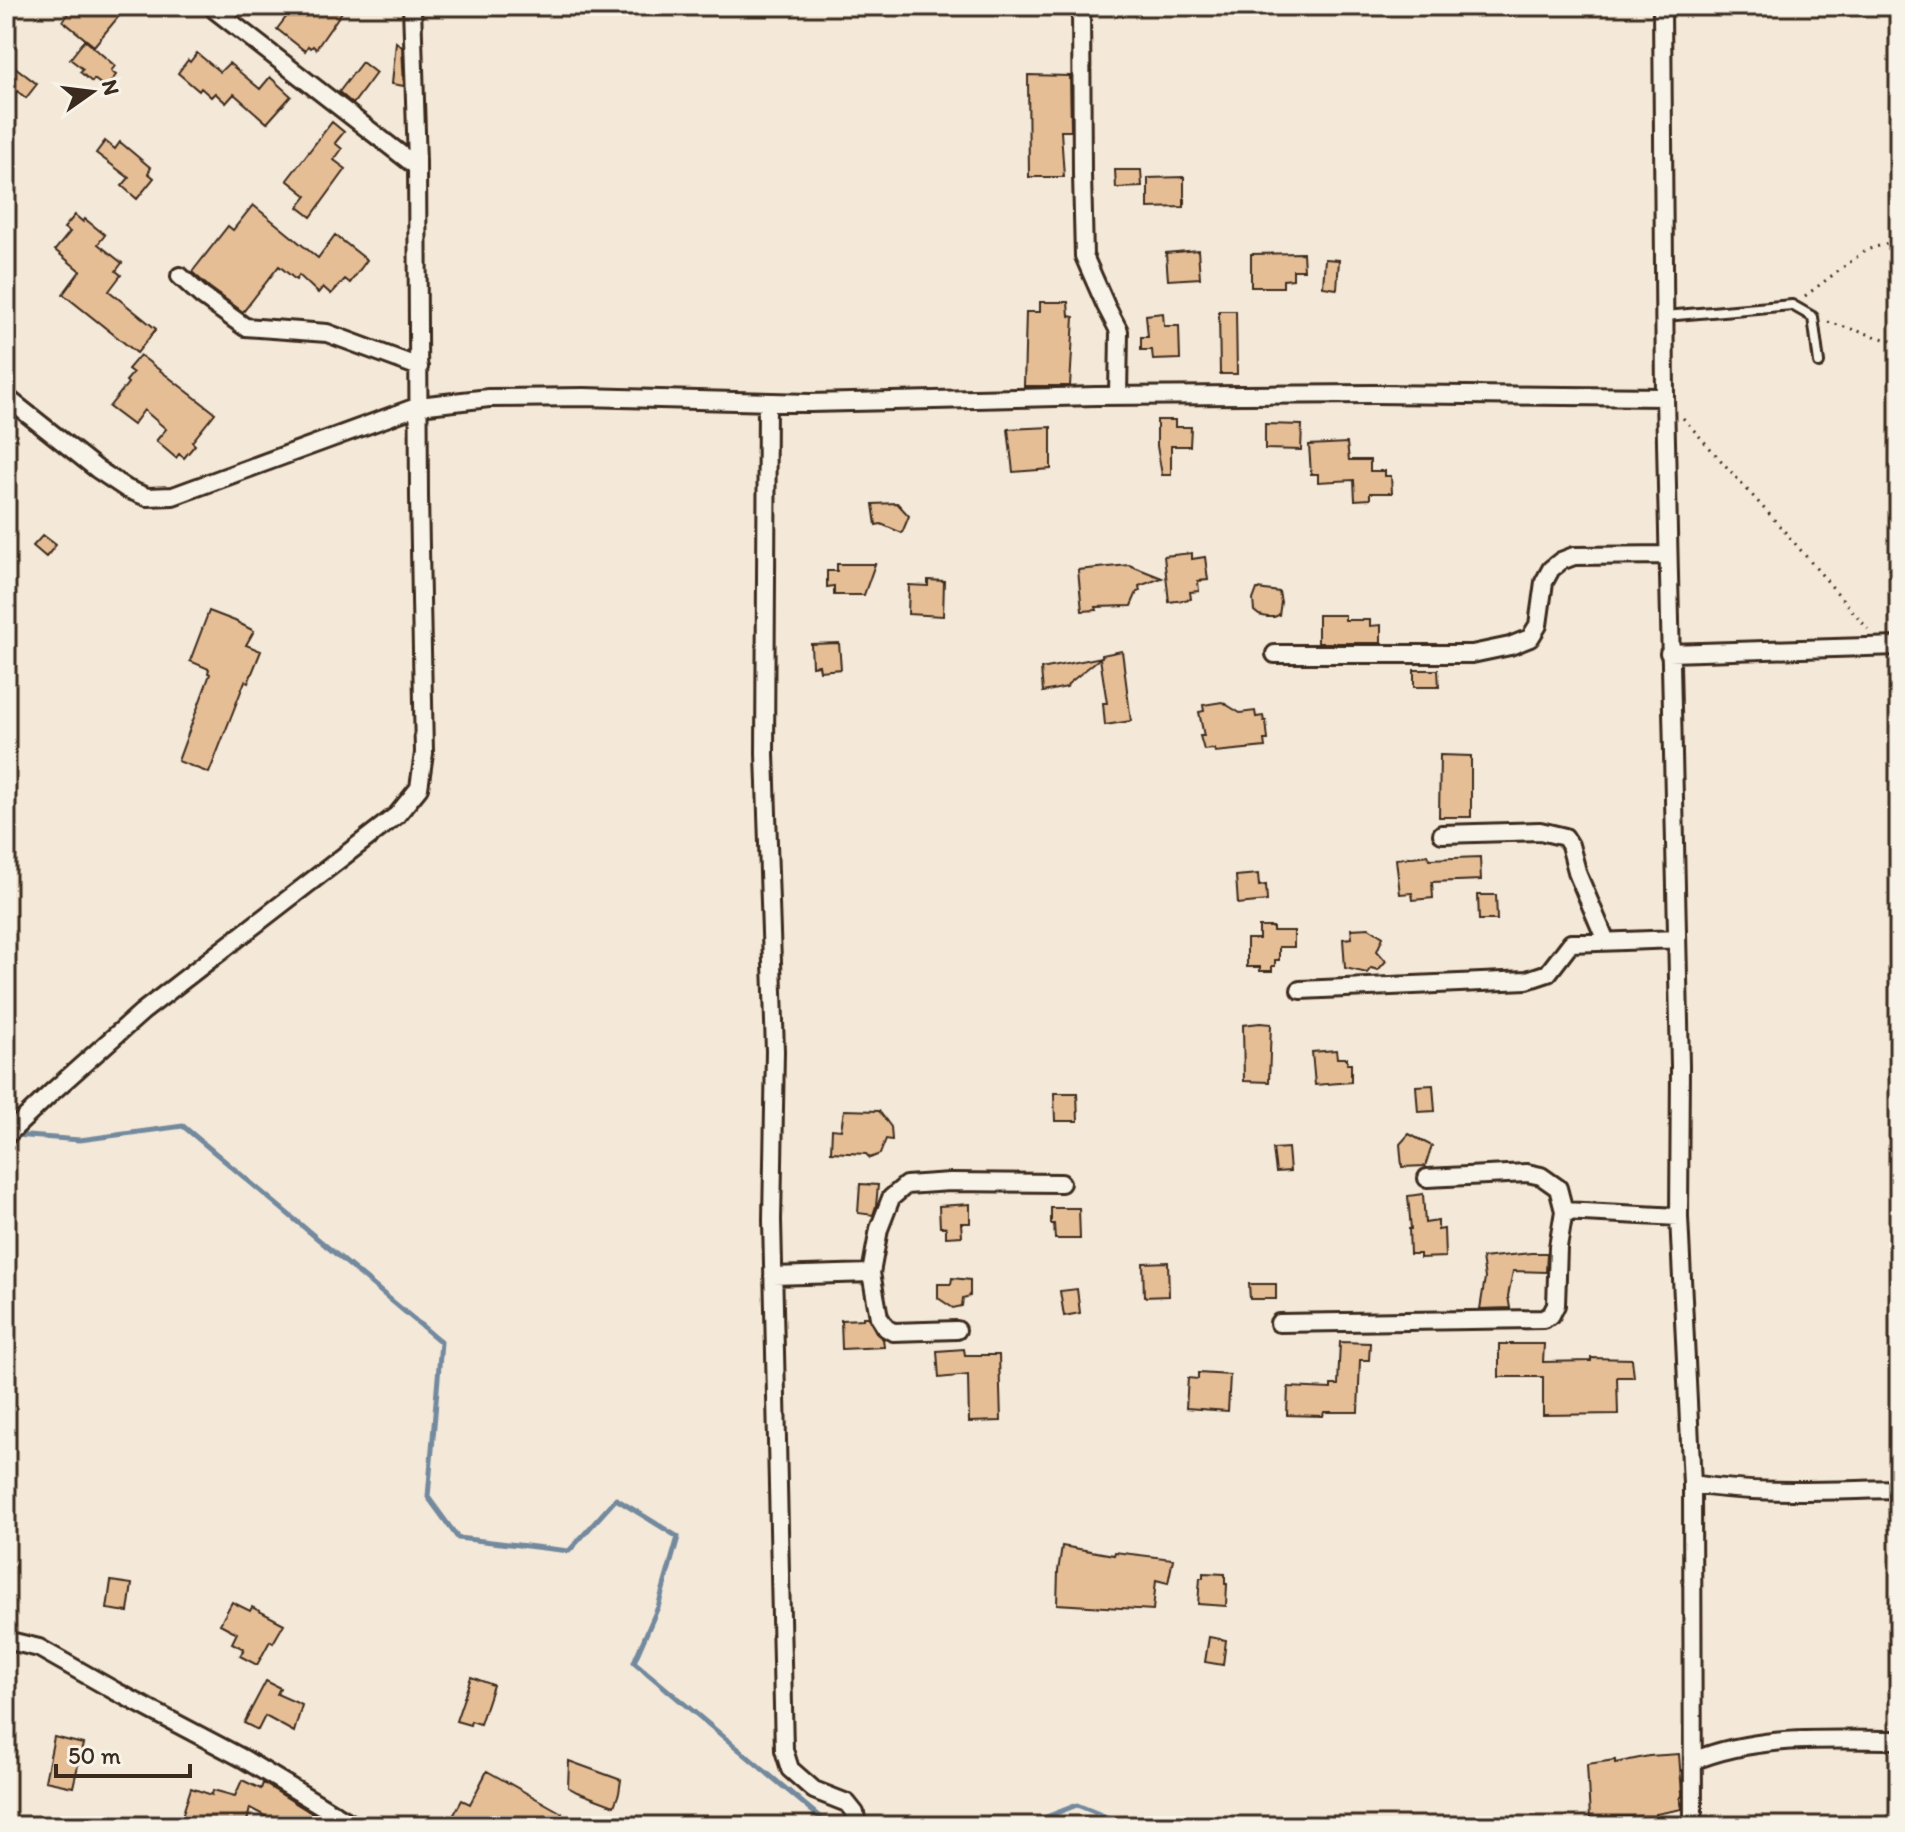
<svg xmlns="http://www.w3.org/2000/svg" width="1905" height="1832" font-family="Itim,sans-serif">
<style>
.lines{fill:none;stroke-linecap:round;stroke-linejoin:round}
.stream{stroke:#72899e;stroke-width:5}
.building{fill:#e6be96;stroke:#3b2a1e;stroke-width:2}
.service-casing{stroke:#3b2a1e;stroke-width:14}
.minor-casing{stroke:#3b2a1e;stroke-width:22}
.path{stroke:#3b2a1e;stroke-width:3;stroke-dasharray:2 6;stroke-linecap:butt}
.service{stroke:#f7f3e8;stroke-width:8}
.minor{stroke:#f7f3e8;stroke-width:16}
</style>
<rect width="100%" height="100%" fill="#f4e8d8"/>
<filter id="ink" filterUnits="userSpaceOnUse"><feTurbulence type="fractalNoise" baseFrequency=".0125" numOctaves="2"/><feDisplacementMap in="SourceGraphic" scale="16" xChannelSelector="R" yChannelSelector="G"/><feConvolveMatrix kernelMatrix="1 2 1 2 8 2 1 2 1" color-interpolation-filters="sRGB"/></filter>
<g filter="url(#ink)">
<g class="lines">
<path class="stream" d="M15 1135 80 1140 183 1126 441 1342 428 1497 458 1538 569 1551 616 1499 678 1537 658 1607 634 1662 822 1819 852 1823
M861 1824 879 1826
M1023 1826 1077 1805 1129 1826"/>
</g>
<path class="building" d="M75 6H108L120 15 94 46 63 21Z
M308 6H346L316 49 313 46 311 48 308 46 305 51 277 29 294 7 302 14Z
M85 40 115 66 111 71 116 75 106 88 94 79 92 82 80 72 83 69 70 59Z
M396 42 402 47 404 86 392 84Z
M197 53 220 72 229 63 260 89 270 77 291 96 267 123 234 94 226 103 215 93 211 97 201 88 199 91 178 73 188 60 190 62Z
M6 60 37 84 26 98 17 91 6 107Z
M362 62 376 73 353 104 339 92Z
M1028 75 1070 76 1071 131H1061L1064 177H1029Z
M332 122 344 132 335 143 342 149 334 160 346 169 311 217 298 207 307 196 287 180Z
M105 141 115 149 120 142 151 168 148 173 154 178 137 199 122 186 129 178 96 153Z
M1115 170H1141L1142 187 1116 188Z
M1184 177V207L1148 208V178Z
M253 205 318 258 335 235 367 260 350 283 345 279 331 294 323 287 318 293 299 275 296 280 279 266 243 312 209 287 192 272 228 226 233 230Z
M75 215 83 222 85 219 105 235 98 244 122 263 116 271 121 275 109 291 156 329 137 353 63 294 80 271 55 250 70 232 64 228Z
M1198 250 1200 278 1168 280 1166 253Z
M1303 253 1304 270H1293V279L1283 280V287H1251V254Z
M1325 259 1339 260 1337 289 1323 287Z
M1040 302H1068L1069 316 1074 317 1070 386H1024L1026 312H1040Z
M1219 311H1236L1237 374H1220Z
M1163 313 1164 326H1179L1180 359 1153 360 1152 350H1141V337H1148L1146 315Z
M140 355 215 413 192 442 195 445 184 458 179 454 176 458 156 441 166 429 144 410 133 425 109 407 128 383 126 381 133 373 128 369Z
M1157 420H1175V427H1191L1190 446H1171V475H1162L1157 446Z
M1265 424 1302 425 1301 450 1265 449Z
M1051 427V469L1013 472 1008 429Z
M1347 443 1349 460H1370V471H1385V476H1391L1392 493H1370V499L1355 500 1354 480 1318 482V474H1311L1309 445Z
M897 503 909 516 902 533 881 524 876 525 873 504Z
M43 535 56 545 46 557 33 546Z
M1192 553V559L1205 557 1208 580 1198 581 1199 591 1190 592 1191 599 1169 602 1164 556Z
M837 564H875L864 595H834V586L827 587V571H837Z
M1129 565 1162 578 1139 586 1140 591 1137 592 1131 606 1096 607 1097 610 1082 611 1078 570Z
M928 580 944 581 943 616 908 614 909 585 928 586Z
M1257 589 1279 592 1281 602 1279 615 1274 617H1267L1259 615 1254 611 1253 600Z
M209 611 235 621 254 631 246 645 261 651 248 683 245 681 209 773 178 761 210 674 208 673 209 669 190 661Z
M1318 615H1345V620H1370V626L1381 625V643H1318Z
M839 643 841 669 820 671 819 665 812 666 811 644Z
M1122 651 1131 721 1105 725 1103 703H1107L1100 658 1068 684 1067 687 1043 692 1041 669 1102 657V655Z
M1414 670H1438L1439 687H1414Z
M1222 702 1240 713 1255 711 1256 717 1263 716 1264 721H1266L1268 740H1264L1265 747 1215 752 1214 749 1204 750 1200 736H1204L1199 712 1204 711 1203 705Z
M1440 755 1471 756V817H1439Z
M1428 855 1429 859 1480 857 1481 880 1432 882 1433 898 1413 900 1412 893 1400 894 1396 859Z
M1258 874 1259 886 1266 885 1267 901 1238 904 1236 876Z
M1478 895H1496L1497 920H1479Z
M1259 927H1273V931H1294V947H1279V960H1275V966H1272V971H1260V967H1247V939H1259Z
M1369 928 1383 937 1377 951 1386 961 1378 970 1371 968 1367 973 1345 968 1343 939 1352 938 1351 929Z
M1260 1023 1271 1024 1269 1082 1244 1081 1243 1025Z
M1336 1050 1337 1058H1347V1064H1351V1082L1315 1085 1312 1052Z
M1433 1085 1435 1111 1418 1112 1416 1086Z
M1054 1093H1077L1078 1121H1055Z
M844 1110 879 1111 891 1127 892 1140 886 1139 880 1154 870 1158 866 1154 831 1152 832 1129 841 1130Z
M1409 1134 1432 1146 1425 1166 1402 1167 1400 1144Z
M1288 1148 1290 1171 1276 1172 1273 1149Z
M860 1184 878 1185 876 1206 873 1215 858 1213Z
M1423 1194 1425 1223 1438 1221V1230L1444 1229 1445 1257 1420 1258V1254H1410L1409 1229H1411L1408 1196Z
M970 1204V1223H961L962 1236 946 1237V1227H940L939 1206Z
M1051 1208H1079L1080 1239H1055L1054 1224H1051Z
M1531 1253H1547L1546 1272 1513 1271 1508 1296 1510 1308 1480 1309 1485 1278 1482 1258Z
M1168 1262 1169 1296 1144 1297 1143 1263Z
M952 1278 970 1280V1296L963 1298 962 1306 953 1308 938 1298V1284H951Z
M1249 1284H1276V1299H1250Z
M1077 1289 1080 1313 1064 1316 1060 1291Z
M863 1317H868L877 1334 883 1339 884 1347 842 1349 841 1320 863 1319Z
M1340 1342 1370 1343 1369 1360H1360L1358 1412H1324L1323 1416 1287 1415 1288 1387 1331 1389V1385H1338Z
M1499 1344H1544L1543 1362 1591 1361V1358L1632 1359 1634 1377H1617L1618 1414 1543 1415V1377H1499Z
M964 1349 965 1355H999L1001 1421 969 1422 968 1375 939 1378 937 1351Z
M1198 1373 1230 1375 1228 1411 1186 1408 1188 1378 1198 1379Z
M1062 1546 1114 1555 1115 1552 1173 1559 1168 1583 1156 1580 1153 1610 1057 1604 1058 1571Z
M1203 1573 1225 1574V1584H1227L1226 1606 1198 1604 1200 1578H1203Z
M111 1581 132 1584 128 1612 107 1609Z
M232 1602 250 1611 252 1607 284 1624 273 1643 270 1641 257 1665 240 1656 244 1649 232 1643 237 1633 220 1624Z
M1209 1637 1226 1640 1223 1665 1205 1662Z
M471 1677 493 1685 480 1724 471 1721 470 1725 456 1721Z
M266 1681 280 1688 277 1694 302 1705 294 1732 265 1716 258 1730 244 1723Z
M54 1737 83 1744 73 1787 45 1781Z
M1679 1754 1682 1794V1797H1680L1682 1809 1656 1814V1816L1590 1818 1587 1764 1615 1760V1763L1649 1756Z
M569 1761 621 1780 619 1793 614 1806 577 1792 568 1787Z
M487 1771 562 1813 554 1826H466L452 1818 462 1800 470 1804Z
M242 1780 261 1789 263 1783 313 1814 307 1826H284L250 1808 246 1826H179L191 1788 212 1795 213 1790 235 1796Z"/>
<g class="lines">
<g class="service-casing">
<path id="service" d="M1665 316 1792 305 1813 317 1819 363"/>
</g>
<g class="minor-casing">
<path id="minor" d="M1081 6 1082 174 1084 256 1106 306 1119 331 1118 396
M1662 6 1665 397 1680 1066 1679 1217 1692 1484C1760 1495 1830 1490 1899 1489
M215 10 417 167
M180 276 202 296 245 327 327 333 419 367
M6 397 97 469 127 489 147 497 173 496 419 406 489 398 584 397 810 403 1096 396 1374 394 1665 397
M767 402 765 754 775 1051 772 1220 784 1750 790 1769 814 1790 847 1803 855 1813 857 1826
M1669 653 1899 646
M1275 654H1472L1510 646 1530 638 1538 625 1544 582 1551 569 1561 561 1574 556 1668 555
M1442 834 1540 831 1565 837 1570 845 1578 875 1606 941
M1300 990 1527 980 1548 973 1571 943 1677 939
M6 1136 52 1092 142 1012 397 815 419 788 424 753 419 496 417 163 412 6
M1564 1211 1679 1217
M773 1276 871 1273
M1279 1323 1543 1319 1551 1315 1556 1305 1558 1247 1564 1211 1558 1188 1541 1176 1527 1173 1427 1178
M957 1330 893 1332 886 1328 879 1317 871 1273 879 1229 891 1198 906 1185 950 1182 1061 1183
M1692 1484 1693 1826
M6 1640 39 1648 115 1691 244 1759 355 1826
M1693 1761C1758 1734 1830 1740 1899 1740"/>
</g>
<path class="path" d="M1805 296 1866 250 1899 240
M1828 322 1891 341 1899 346
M1683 418 1786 533 1868 629"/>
<use href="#service" class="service"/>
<use href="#minor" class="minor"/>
</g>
</g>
<rect width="1905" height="1832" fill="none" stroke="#f7f3e8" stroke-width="32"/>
<rect x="16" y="16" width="1873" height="1800" fill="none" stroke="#3b2a1e" stroke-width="3" filter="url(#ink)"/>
<g transform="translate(92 92) rotate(76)" stroke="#f7f3e8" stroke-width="6" paint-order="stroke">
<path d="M0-6L14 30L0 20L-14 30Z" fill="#3b2a1e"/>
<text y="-12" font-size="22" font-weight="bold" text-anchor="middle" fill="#3b2a1e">N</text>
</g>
<path d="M56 1764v12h134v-12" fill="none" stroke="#3b2a1e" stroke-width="4"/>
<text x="68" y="1764" font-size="24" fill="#3b2a1e" stroke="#f7f3e8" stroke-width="6" paint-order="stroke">50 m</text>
</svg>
